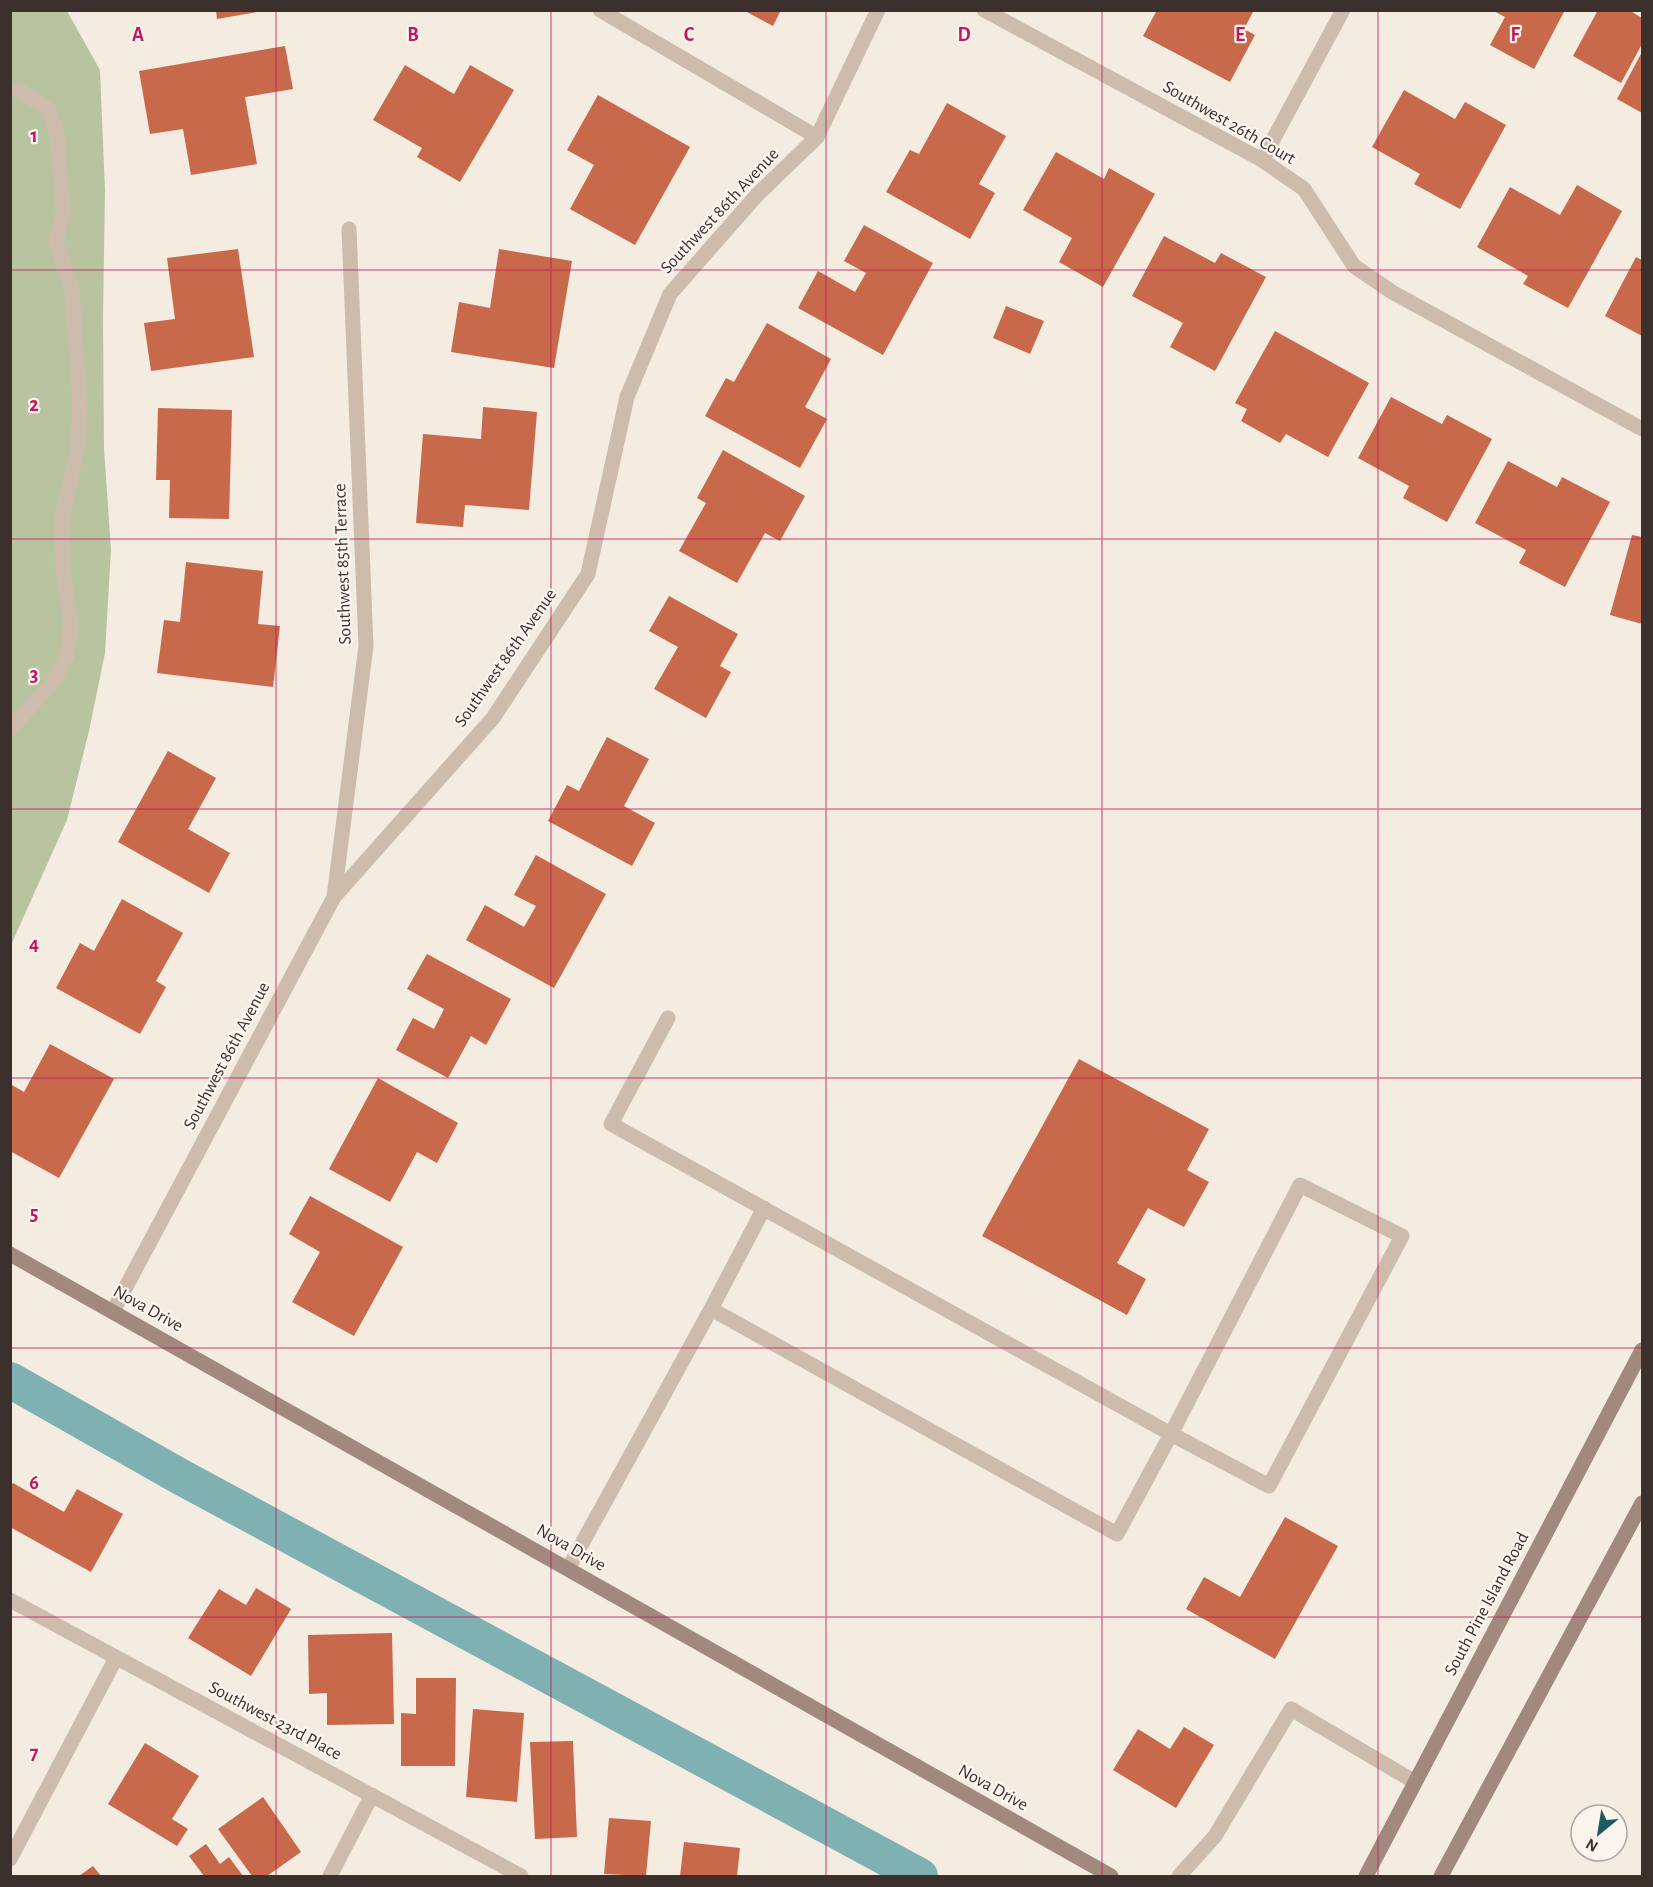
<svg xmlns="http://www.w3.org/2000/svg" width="1653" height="1887" font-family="'Alegreya Sans',sans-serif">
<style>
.green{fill:#b8c4a0}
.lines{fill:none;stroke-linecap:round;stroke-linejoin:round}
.canal{stroke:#7fb0b2;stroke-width:36}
.building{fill:#c8694b}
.lane{stroke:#cdbbac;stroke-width:15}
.street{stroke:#cdbbac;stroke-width:15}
.secondary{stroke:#a18a7d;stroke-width:15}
.grid{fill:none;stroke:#c2185b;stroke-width:1.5;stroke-opacity:0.55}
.labels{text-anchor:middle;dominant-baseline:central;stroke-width:4.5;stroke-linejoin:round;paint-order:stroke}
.street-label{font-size:18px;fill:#3b302b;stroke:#fbf5ee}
.grid-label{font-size:20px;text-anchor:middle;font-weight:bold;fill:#c2185b;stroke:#fbf5ee;stroke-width:4.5;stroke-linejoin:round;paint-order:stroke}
</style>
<rect width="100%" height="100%" fill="#f4ebe1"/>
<path class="green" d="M11 11H67L100 70 105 190 103 319 104 448 111 550 105 653 89 731 67 820 11 945Z"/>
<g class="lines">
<path class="canal" d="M10 1380 179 1476 920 1876"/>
</g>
<path class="building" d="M216 10H257V12L217 19Z
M743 10H781L773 26Z
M1157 10H1254L1244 29 1255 35 1230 82 1143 36Z
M1492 10H1565L1534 69 1490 45 1505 17Z
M1598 10H1629L1642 18V44L1621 83 1573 56Z
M285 46 293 89 245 97 257 164 191 175 183 129 150 134 139 71Z
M1642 52V113L1617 99Z
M405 65 454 94 470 65 514 90 460 182 417 157 422 148 373 120Z
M1404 90 1455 119 1465 102 1506 125 1460 209 1414 184 1420 174 1372 147Z
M598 95 690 147 635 245 570 209 594 165 567 150Z
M947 103 1006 136 979 184 995 193 970 239 886 192 910 150 919 154Z
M1056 152 1104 179 1109 168 1155 194 1103 287 1059 262 1072 238 1023 210Z
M1577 185 1622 211 1568 308 1523 284 1528 276 1477 247 1510 187 1560 215Z
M864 225 933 263 883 355 798 308 818 271 855 292 866 273 844 261Z
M1164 236 1215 263 1221 253 1266 277 1215 371 1170 347 1183 323 1132 296Z
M238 249 254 357 151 371 144 323 175 319 167 258Z
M499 249 572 261 554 368 451 352 459 302 490 308Z
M1636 257 1642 260V336L1605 316Z
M1006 306 1044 321 1030 354 993 338Z
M767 323 831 359 805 407 827 419 800 468 705 416 726 378 734 382Z
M1275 331 1369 383 1328 457 1286 434 1280 443 1241 421 1247 409 1235 403Z
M1391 397 1442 424 1447 415 1492 439 1447 522 1403 498 1409 486 1358 458Z
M483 407 537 412 529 510 465 505 463 527 416 523 423 434 481 439Z
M158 408 232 410 229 519 169 518 170 480H156Z
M723 450 805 496 780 541 765 533 737 583 679 551 706 503 697 498Z
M1508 461 1557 487 1562 477 1610 502 1565 587 1519 563 1526 550 1475 523Z
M1632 535 1642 537V624L1610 615Z
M186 562 263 571 258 624 280 626 273 687 157 673 164 620 180 622Z
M669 596 738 634 720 666 731 672 706 718 654 689 678 647 649 631Z
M607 737 649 759 624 806 655 823 632 866 548 821 567 785 579 791Z
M168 751 216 778 188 829 230 853 209 893 118 842Z
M536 855 606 894 554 988 466 940 485 905 524 927 536 906 514 895Z
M122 899 183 933 156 981 166 987 140 1034 56 988 80 943 94 951Z
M427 954 511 999 486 1045 471 1036 448 1078 396 1050 413 1018 434 1029 444 1009 407 989Z
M50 1044 114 1079 59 1178 10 1151V1084L24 1092Z
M1079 1059 1209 1129 1187 1170 1209 1182 1184 1227 1148 1208 1117 1263 1146 1279 1127 1315 982 1236Z
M378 1078 458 1123 437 1163 417 1152 390 1202 329 1169Z
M310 1196 403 1247 354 1336 292 1302 320 1252 289 1234Z
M13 1483 64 1512 77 1489 123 1514 91 1572 10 1527V1487Z
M1285 1517 1338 1546 1275 1659 1186 1609 1204 1577 1240 1597Z
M256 1588 291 1609 251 1676 188 1638 219 1589 246 1605Z
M392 1633 394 1724 327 1725V1693L309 1694 308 1635Z
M416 1678H456L455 1766H401V1713L416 1714Z
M473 1709 524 1713 517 1802 466 1797Z
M1184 1727 1214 1745 1176 1808 1113 1770 1138 1729 1170 1749Z
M573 1741 577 1837 535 1839 530 1742Z
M145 1743 199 1776 172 1819 188 1829 177 1846 108 1804Z
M263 1797 301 1852 267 1876H252L218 1829Z
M609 1818 651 1821 646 1876 604 1874Z
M684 1842 740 1848 737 1876H680Z
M206 1844 220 1864 229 1857 243 1876H204L189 1856Z
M93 1866 101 1876H79Z"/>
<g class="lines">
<path class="lane" d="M10 90H18L48 108 57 134 63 212 56 242 72 290 80 405 77 451 62 518 63 570 71 625 67 656 54 681 10 729
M1300 1185 1402 1236 1269 1486 1171 1434Z
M711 1309 764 1208
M568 1569 711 1309 1117 1534 1171 1434 611 1124 668 1018
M1179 1876 1215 1836 1291 1709 1415 1782"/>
<path class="street" d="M600 10 817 137
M984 10 1262 160 1304 189 1354 266 1392 292 1642 429
M1262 160 1343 10
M334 897 366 646 349 229
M113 1311 334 897 493 718 588 574 627 397 670 294 757 195 817 137 878 10
M10 1600 521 1876
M10 1859 116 1658
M330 1876 372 1795"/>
<path class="secondary" d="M10 1254 1111 1876
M1366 1876 1642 1350
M1441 1876 1642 1503"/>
</g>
<path class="grid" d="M276 10V1876M551 10V1876M826 10V1876M1102 10V1876M1378 10V1876M10 270H1642M10 539H1642M10 809H1642M10 1078H1642M10 1348H1642M10 1617H1642"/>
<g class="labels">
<g class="street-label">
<text transform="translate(1229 123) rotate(30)">Southwest 26th Court</text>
<text transform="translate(720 211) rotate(-47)">Southwest 86th Avenue</text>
<text transform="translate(343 564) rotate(-92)">Southwest 85th Terrace</text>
<text transform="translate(506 658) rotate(-55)">Southwest 86th Avenue</text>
<text transform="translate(227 1056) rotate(-62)">Southwest 86th Avenue</text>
<text transform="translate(148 1309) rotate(29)">Nova Drive</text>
<text transform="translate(571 1548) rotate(30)">Nova Drive</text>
<text transform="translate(1487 1604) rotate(-62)">South Pine Island Road</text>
<text transform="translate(275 1721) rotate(28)">Southwest 23rd Place</text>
<text transform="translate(993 1788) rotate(29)">Nova Drive</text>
</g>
</g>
<g class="grid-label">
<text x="138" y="41">A</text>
<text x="413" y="41">B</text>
<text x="689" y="41">C</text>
<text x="964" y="41">D</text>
<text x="1240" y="41">E</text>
<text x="1515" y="41">F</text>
<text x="34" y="142">1</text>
<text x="34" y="411">2</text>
<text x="34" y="681">3</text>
<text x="34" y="950">4</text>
<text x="34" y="1220">5</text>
<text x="34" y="1489">6</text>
<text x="34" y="1759">7</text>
</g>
<rect width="1653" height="1887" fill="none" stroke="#3b302b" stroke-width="24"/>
<g transform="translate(1599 1833) rotate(210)"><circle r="28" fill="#fbf5ee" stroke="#aea6a0" stroke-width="1.5"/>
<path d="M0-4.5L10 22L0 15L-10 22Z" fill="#1f5a5e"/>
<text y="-9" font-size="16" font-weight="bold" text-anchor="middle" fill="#3b302b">N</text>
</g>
</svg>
